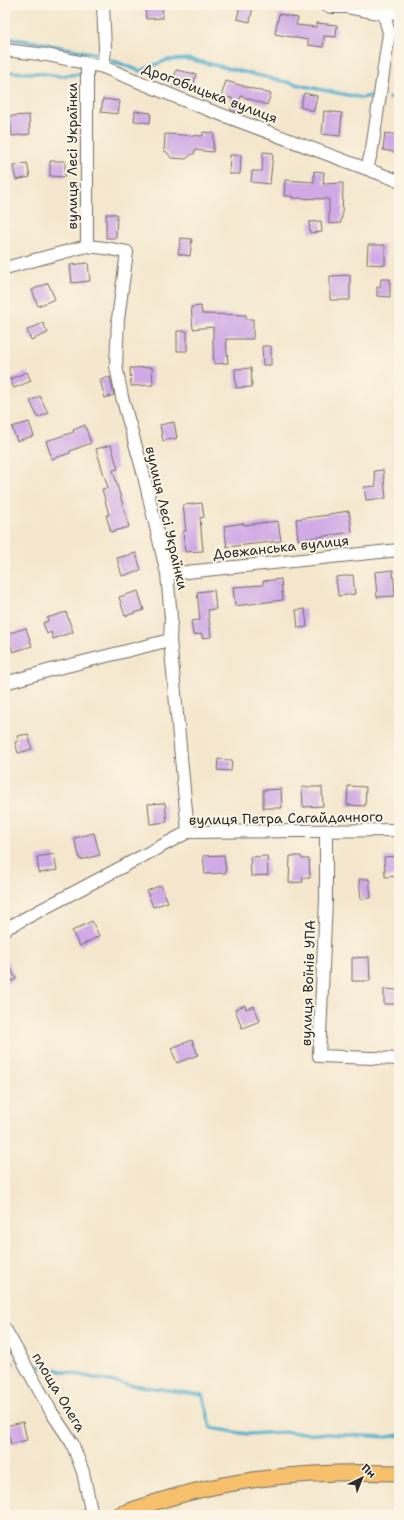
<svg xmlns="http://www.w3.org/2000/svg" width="404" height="1520" font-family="'Shantell Sans',sans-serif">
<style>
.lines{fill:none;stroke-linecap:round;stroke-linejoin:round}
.stream{stroke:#4eafcd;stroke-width:3.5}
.building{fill:#d0a9e6}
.minor-casing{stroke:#716d64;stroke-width:14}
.major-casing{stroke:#716d64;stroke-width:17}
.minor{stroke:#fff;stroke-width:12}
.major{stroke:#f7c06c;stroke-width:15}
.labels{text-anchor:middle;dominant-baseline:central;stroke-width:4;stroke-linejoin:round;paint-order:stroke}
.street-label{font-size:14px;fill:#2b2b2b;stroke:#fcf5e5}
</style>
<rect width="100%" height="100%" fill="#fcf5e5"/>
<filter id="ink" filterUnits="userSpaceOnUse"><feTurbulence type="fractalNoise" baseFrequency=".025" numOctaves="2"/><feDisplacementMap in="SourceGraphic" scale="8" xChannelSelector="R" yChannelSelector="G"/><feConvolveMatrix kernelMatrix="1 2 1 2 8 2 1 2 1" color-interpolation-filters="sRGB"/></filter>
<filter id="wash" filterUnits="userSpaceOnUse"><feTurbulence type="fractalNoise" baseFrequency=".012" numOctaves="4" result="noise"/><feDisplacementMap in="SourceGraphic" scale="16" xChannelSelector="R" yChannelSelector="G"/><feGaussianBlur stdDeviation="0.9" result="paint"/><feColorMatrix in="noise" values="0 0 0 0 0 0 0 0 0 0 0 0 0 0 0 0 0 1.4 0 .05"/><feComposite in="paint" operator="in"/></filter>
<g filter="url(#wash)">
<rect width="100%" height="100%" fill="#f4e7cd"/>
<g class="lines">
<path class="stream" d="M5 38 42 43 95 54
M111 60 140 71 167 60 189 59 304 86 362 98 371 96
M5 72 38 73 59 76 81 74
M389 98 399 99
M5 1364 13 1363
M34 1365 118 1383 203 1395 211 1428 247 1434 285 1432 388 1437 399 1435"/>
</g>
<g id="blocks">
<path class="building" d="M145 5H162L163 18 146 19Z
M240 5H253L250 22 237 19Z
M279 14 298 18 296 25 316 27V23L337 25 336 37 324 36 323 47 308 45V40L275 34Z
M176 70 196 74 192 90 173 86Z
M226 81 271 94 267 105 241 96 236 112 231 110 232 98 221 97Z
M304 93 317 96 314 111 300 107Z
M103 99 120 101 118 114 101 112Z
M135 111 151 113 150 123 134 121Z
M324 111 342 113 340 136 322 134Z
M29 115 30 134 12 136 10 116Z
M203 132 214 133 213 152 195 150 194 154H192L186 159 171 158 167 152 164 151 165 134 203 136Z
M385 133 399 135V153L383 150Z
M263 152 273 153 270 184 251 182 252 171H262Z
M230 155H241L240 174H229Z
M50 161H65V177L50 176Z
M27 163 30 177 16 180 13 166Z
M314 171 324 172 323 184 343 183 342 218H341V223L329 224V199L292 198V196H284L285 180 314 182Z
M106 214H117L116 238H106Z
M321 221 322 232 310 233 309 222Z
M181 238 192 239 190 256 178 254Z
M368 245H385V265L367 264Z
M88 263 90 281 72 283 70 265Z
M350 275V300H330V276Z
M381 279H390V297L377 296V287H380Z
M48 283 55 299 38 306 32 290Z
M201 306 202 314 246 315V319H253V339H226L228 363 214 364 213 346V327L193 329 191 307Z
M43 323 48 333 31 340 27 330Z
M177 331H187V351H177Z
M262 346H271V365H263Z
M152 367 153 385 131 386 130 368Z
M251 368 252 387 236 388 235 369Z
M27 372 31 381 14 388 10 379Z
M110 377 114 395 105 398 100 380Z
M40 396 48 413 38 418 30 401Z
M29 422 34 436 17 441 12 427Z
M174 422 177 438 163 441 160 425Z
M85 425 91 443 70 451V453L52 459 46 441 74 432 73 430Z
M111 445 118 469 113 470 129 527 111 532 106 515H109L102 489 108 488 96 449Z
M383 470 386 498 366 500 364 487 376 486 374 471Z
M202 503 204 517 200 518 203 551 185 552 183 531H186L183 505Z
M349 511 352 532 298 540 296 519 329 515V514Z
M278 521 281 541 227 547 224 526 244 523V525Z
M136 553 141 570 122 576 117 558Z
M393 570 395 596 377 597 375 572Z
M353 575 355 594 338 596 336 577Z
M281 579 283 600 235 606 233 587 263 585V581Z
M214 590 216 609 208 610 211 637 202 638V634L193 635 191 621 200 620 197 592Z
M138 591 144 610 125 616 119 597Z
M305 609 307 627 298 628 296 610Z
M66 612 73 632 53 639 51 632 47 634 43 623 48 621 47 618Z
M26 628 32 646 13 652 7 634Z
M28 734 32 749 18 753 15 742 19 741 17 736Z
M218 759 232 760 231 771 217 770Z
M348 786 366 787 365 806 347 805Z
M302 787H322L323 806 303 807Z
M281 789 282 808H263V790Z
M165 803 167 822 150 824 148 804Z
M94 833 100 855 80 860 74 838Z
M54 854 57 870 39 873 37 857Z
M224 855 226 873 205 874 203 856Z
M267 856 268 875 251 876 250 857Z
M290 856H301L302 859H309L310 878H302L303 882 289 883Z
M399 856V876L385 877 384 857Z
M359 879H369L371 898 361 899Z
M161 885 168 902 153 907 147 891Z
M92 921 99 936 80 946 72 931Z
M5 955 16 979 5 984Z
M369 957 370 981H352V958Z
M384 989 399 990V1004H384Z
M245 1005 246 1009 254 1006 260 1021 242 1028 235 1009Z
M192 1040 198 1055 177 1063 171 1048Z
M23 1422 27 1440 11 1444 6 1426Z"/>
</g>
</g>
<g filter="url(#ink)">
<use href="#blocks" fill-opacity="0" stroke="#716d64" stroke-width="1"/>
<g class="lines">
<g class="minor-casing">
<path id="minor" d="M325 5 332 7H347L384 14 399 12
M5 50 47 55 103 67 193 104 399 181
M103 67 105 49 103 5
M367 169 372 149 389 33 384 14
M87 246 105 248 127 252 118 319 116 366 122 397 143 472 167 574 171 618 170 640 188 832
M5 268 87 246V65
M167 574 399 550
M5 683 51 670 170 640
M326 831V900L319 1056 399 1059
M5 929 188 832 399 830
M5 1329 52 1413 72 1443 83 1472 92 1515"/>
</g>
<g class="major-casing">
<path id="major" d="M119 1515C212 1479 300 1470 399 1473"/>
</g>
<use href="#minor" class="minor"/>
<use href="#major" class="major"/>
</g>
</g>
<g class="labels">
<g class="street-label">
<text transform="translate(210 93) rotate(21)">Дрогобицька вулиця</text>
<text transform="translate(72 156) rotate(-90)">вулиця Лесі Українки</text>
<text transform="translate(167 518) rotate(77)">вулиця Лесі Українки</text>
<text transform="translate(281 547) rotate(-6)">Довжанська вулиця</text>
<text transform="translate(286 818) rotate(-1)">вулиця Петра Сагайдачного</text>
<text transform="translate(308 983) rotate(-88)">вулиця Воїнів УПА</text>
<text transform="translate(59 1392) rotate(59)">площа Олега</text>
</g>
</g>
<rect width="404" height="1520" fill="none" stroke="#fcf5e5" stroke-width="20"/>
<g transform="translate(362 1478) rotate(43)" stroke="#fcf5e5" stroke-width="3" paint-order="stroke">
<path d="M0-3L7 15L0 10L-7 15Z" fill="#2b2b2b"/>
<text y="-6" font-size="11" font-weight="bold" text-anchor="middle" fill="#2b2b2b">Пн</text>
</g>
</svg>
